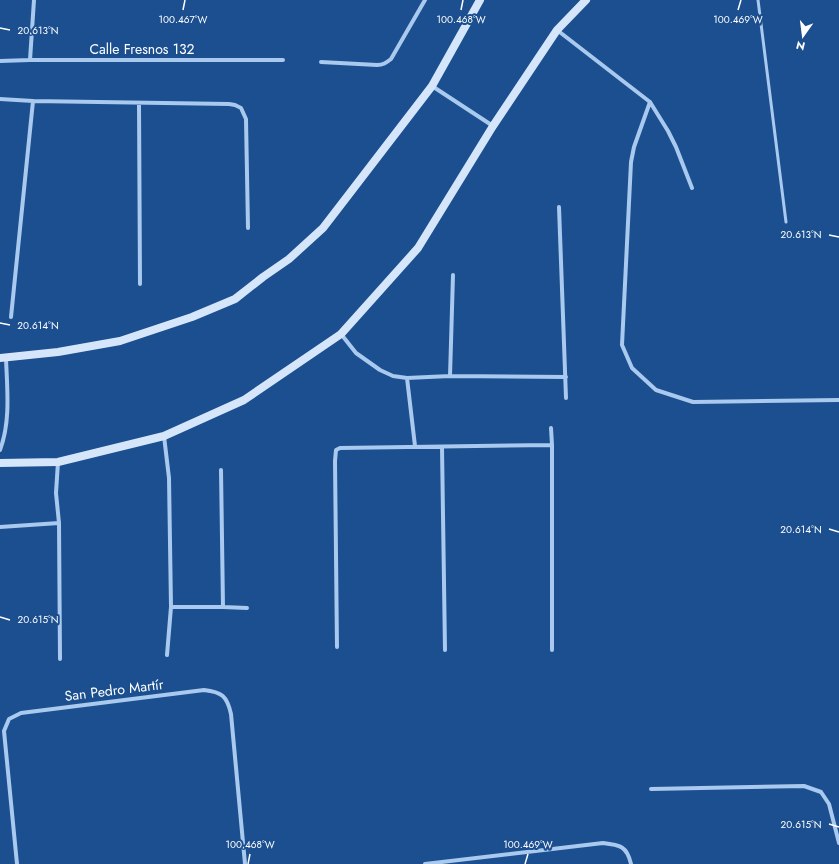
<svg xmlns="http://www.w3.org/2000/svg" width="839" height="864" font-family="Jost,sans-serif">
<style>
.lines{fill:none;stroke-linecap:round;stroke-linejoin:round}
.service{stroke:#a9c9ee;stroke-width:3}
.minor{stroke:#a9c9ee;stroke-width:4}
.secondary{stroke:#d6e6fa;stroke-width:8}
.ticks{fill:none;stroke:#fff;stroke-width:1.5}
.labels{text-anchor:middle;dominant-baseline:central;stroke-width:4;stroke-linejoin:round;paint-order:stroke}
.street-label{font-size:14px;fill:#fff;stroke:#1b4f8f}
.ticks-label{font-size:10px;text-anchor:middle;fill:#fff;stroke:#1b4f8f;stroke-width:4;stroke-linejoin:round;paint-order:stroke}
</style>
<rect width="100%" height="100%" fill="#1b4f8f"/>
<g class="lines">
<path class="service" d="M758 0 786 222"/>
<path class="minor" d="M557 30 650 102 668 131 676 147 692 188
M30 60 34 0
M0 61 30 60H283
M321 62 377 65C383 65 386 63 391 59L425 0
M432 86 493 126
M0 99 33 101 229 104 235 105 241 108 246 119 248 228
M650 102 634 147 631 162 622 345 632 368 656 390 693 402 839 400
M139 103 140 284
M559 207 566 398
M11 317 33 101
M341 334 356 353 380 370 393 376 407 378 450 376 566 377
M450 376 453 275
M407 378 415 446
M551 428 552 445V650
M164 436 169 478 171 607 167 655
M442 447 445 650
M0 450C11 421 7 388 6 358
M58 462 56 493 59 523 60 659
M221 470 223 607
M0 527 59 523
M171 607H223L247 608
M337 647 335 461 336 450 340 448 552 445
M651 789 804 786 821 792 829 804 839 843
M17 864 4 731 9 719 21 713 204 690C222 692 227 696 231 714L245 864
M425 864 603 843C620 845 627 846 631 864"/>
<path class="secondary" d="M0 358 58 352 120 341 192 317 235 299 263 277 289 259 323 228 353 189 432 86 480 0
M0 463 58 462 164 436 244 400 341 334 418 248 493 126 557 30 586 0"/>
</g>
<path class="ticks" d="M183 10 185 0M461 10 463 0M738 10 741 0M0 28 10 30M829 235 839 237M0 323 10 325M829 529 839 532M0 617 10 620M829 824 839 827M248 864 250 854M525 864 528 854"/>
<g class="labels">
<g class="street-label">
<text x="142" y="49">Calle Fresnos 132</text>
<text transform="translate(114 690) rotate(-7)">San Pedro Martír</text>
</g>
</g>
<g class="ticks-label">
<text x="183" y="23">100.467°W</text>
<text x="461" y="23">100.468°W</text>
<text x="738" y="23">100.469°W</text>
<text x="38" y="34">20.613°N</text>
<text x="801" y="238">20.613°N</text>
<text x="38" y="329">20.614°N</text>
<text x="801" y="533">20.614°N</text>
<text x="38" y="623">20.615°N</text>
<text x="801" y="828">20.615°N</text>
<text x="250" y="848">100.468°W</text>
<text x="528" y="848">100.469°W</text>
</g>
<g transform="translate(803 36) rotate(194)" stroke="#1b4f8f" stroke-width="3" paint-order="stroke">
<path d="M0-3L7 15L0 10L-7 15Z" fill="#ffffff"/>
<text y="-6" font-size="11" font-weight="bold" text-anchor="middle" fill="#ffffff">N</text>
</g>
</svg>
